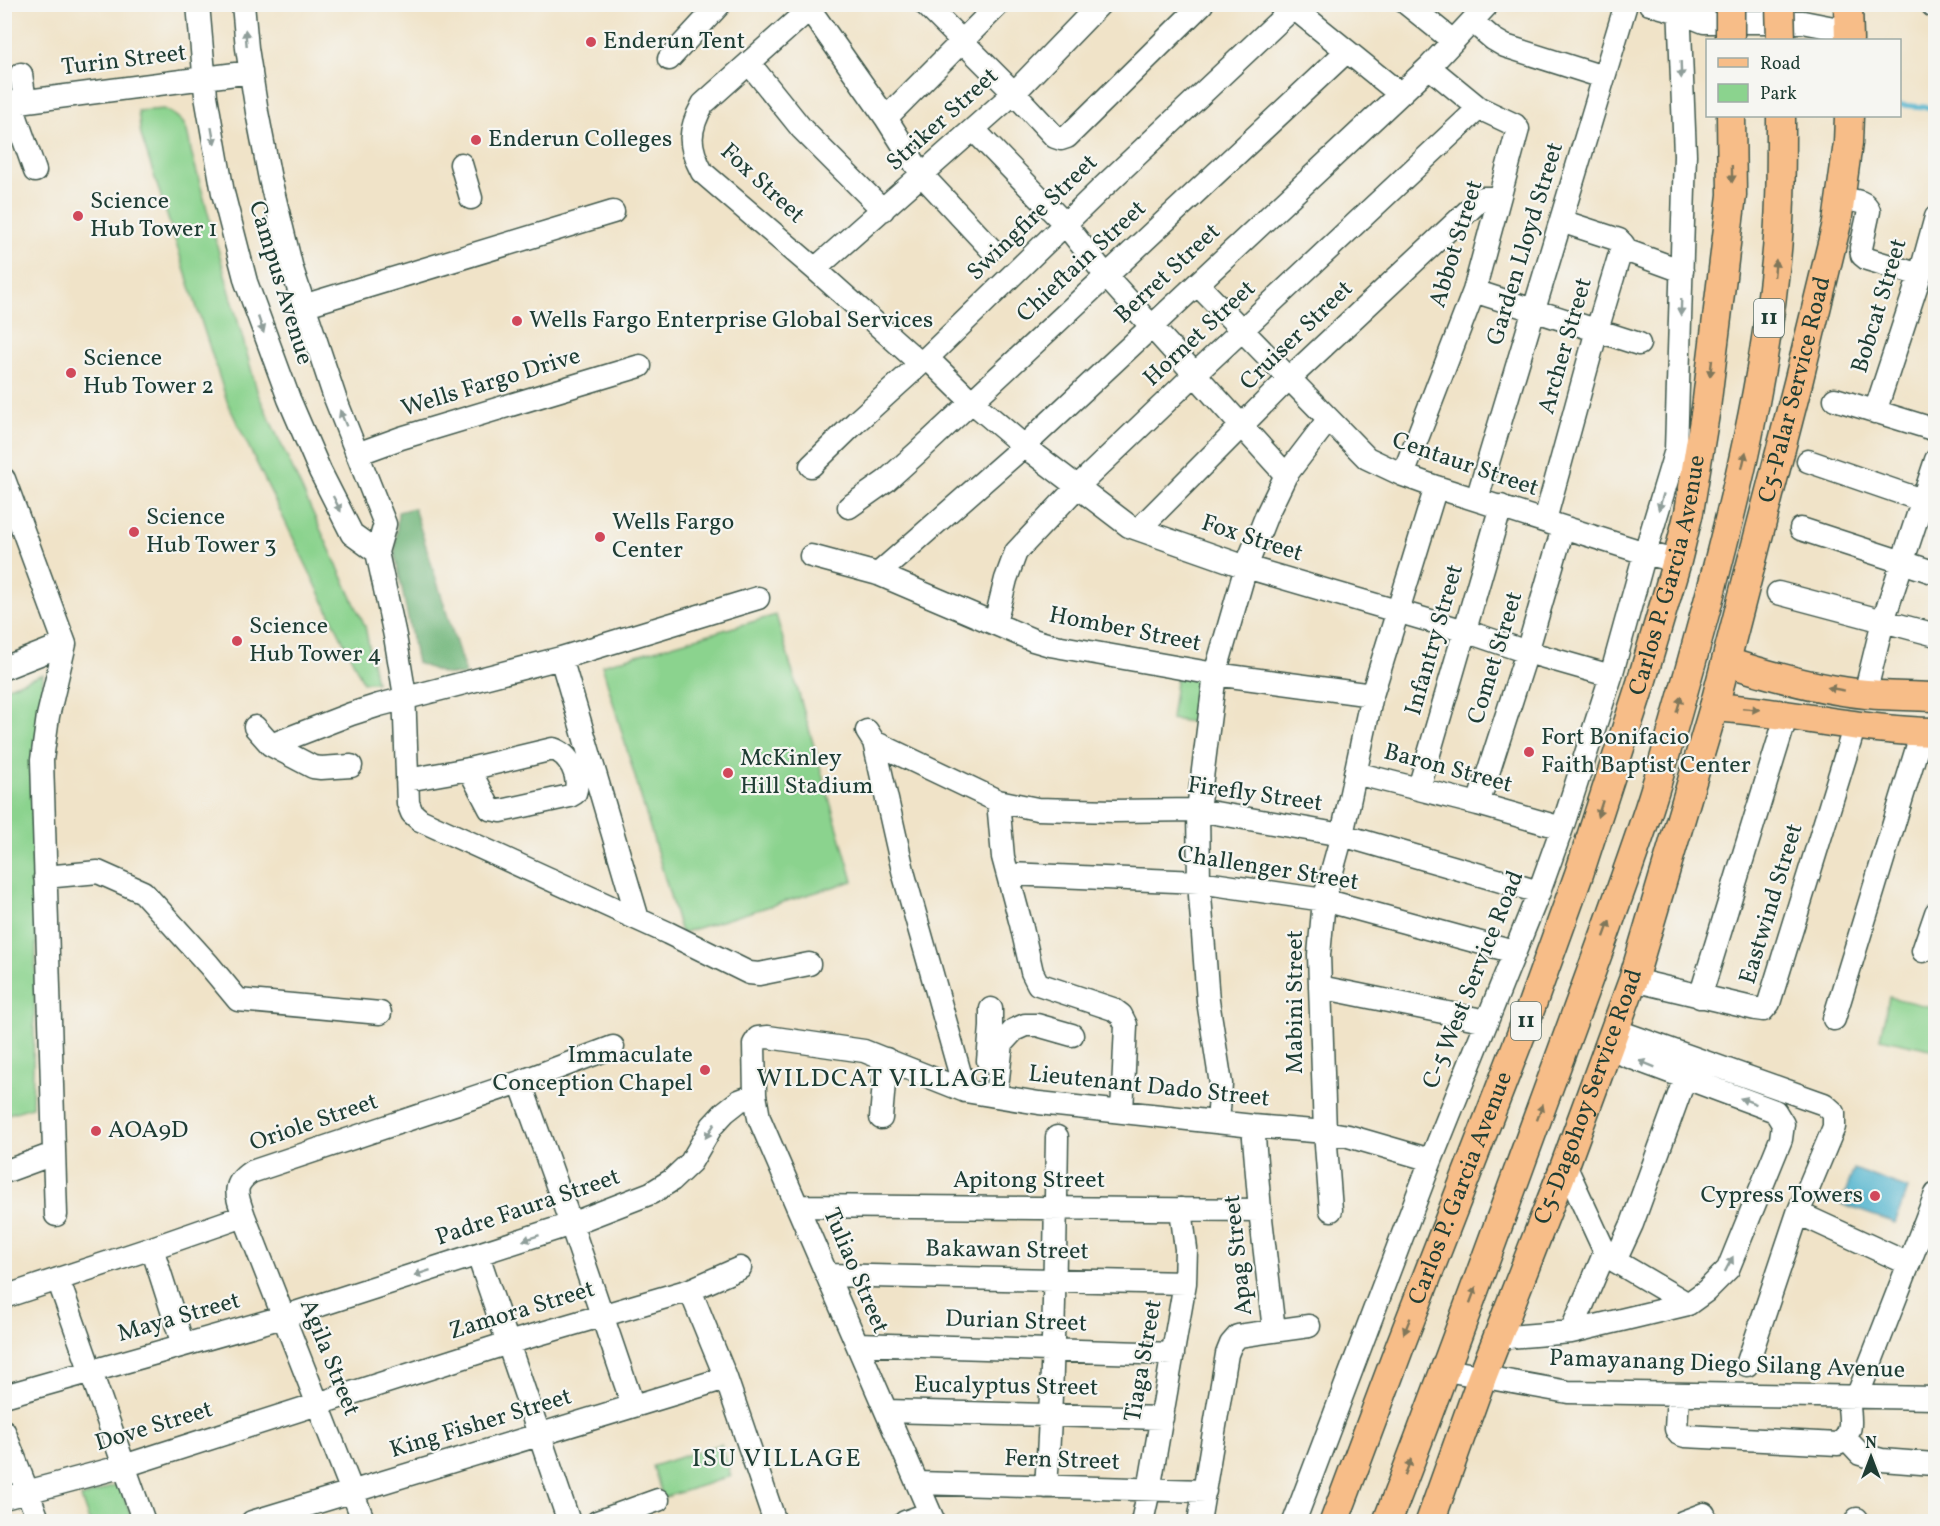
<svg xmlns="http://www.w3.org/2000/svg" width="1940" height="1526" font-family="Vollkorn,serif">
<style>
.green{fill:#8bd38e;stroke:#558861;stroke-width:1.5}
.forest{fill:#70b579;stroke:#487956;stroke-width:1.5}
.water{fill:#4fb3cd;stroke:#377880;stroke-width:1.5}
.lines{fill:none;stroke-linecap:round;stroke-linejoin:round}
.stream{stroke:#4fb3cd;stroke-width:5}
.minor-casing{stroke:#3e564a;stroke-width:25}
.major-casing{stroke:#3e564a;stroke-width:31}
.minor{stroke:#fff;stroke-width:22}
.major{stroke:#f7bd88;stroke-width:28}
.major-bridge-casing{stroke:#3e564a;stroke-width:31;stroke-linecap:butt}
.major-bridge{stroke:#f7bd88;stroke-width:28}
.oneway{fill:#8f9e9a}
.oneway2{fill:#80775a}
.poi-dot{fill:#d1495b;stroke:#f6f6f2;stroke-width:2}
.labels{text-anchor:middle;dominant-baseline:central;stroke-width:4.5;stroke-linejoin:round;paint-order:stroke}
.shield{fill:#f6f6f2;stroke:#60746d;stroke-width:1.5}
.shield-label{font-size:22px;font-weight:bold;fill:#1f3d34}
.poi-label{font-size:24px;fill:#1f3d34;stroke:#f6f6f2;text-anchor:start}
.street-label{font-size:24px;fill:#1f3d34;stroke:#f6f6f2}
.neighbourhood-label{font-size:26px;letter-spacing:1.5px;fill:#1f3d34;stroke:#f6f6f2}
</style>
<rect width="100%" height="100%" fill="#f6f6f2"/>
<filter id="ink" filterUnits="userSpaceOnUse"><feTurbulence type="fractalNoise" baseFrequency=".0167" numOctaves="2"/><feDisplacementMap in="SourceGraphic" scale="12" xChannelSelector="R" yChannelSelector="G"/><feConvolveMatrix kernelMatrix="1 2 1 2 8 2 1 2 1" color-interpolation-filters="sRGB"/></filter>
<filter id="wash" filterUnits="userSpaceOnUse"><feTurbulence type="fractalNoise" baseFrequency=".008" numOctaves="4" result="noise"/><feDisplacementMap in="SourceGraphic" scale="24" xChannelSelector="R" yChannelSelector="G"/><feGaussianBlur stdDeviation="1.35" result="paint"/><feColorMatrix in="noise" values="0 0 0 0 0 0 0 0 0 0 0 0 0 0 0 0 0 1.4 0 .05"/><feComposite in="paint" operator="in"/></filter>
<g filter="url(#wash)">
<rect width="100%" height="100%" fill="#f0e3c8"/>
<path class="green" d="M164 109C187 121 187 126 191 151L258 394 365 626 376 682H363L228 404 141 135 138 111Z
M776 615 853 881 681 933 602 665Z
M43 674 32 1107 5 1115V688Z
M1177 674 1210 679 1204 724 1171 719Z
M1889 997 1935 1008V1050L1880 1038Z
M721 1444 731 1476 663 1498 653 1466Z
M119 1484 133 1521H89L81 1498Z"/>
<path class="forest" d="M414 508 466 675 444 674 417 663 395 554 398 512Z"/>
<path class="water" d="M1854 1169 1908 1189 1895 1223 1841 1204Z"/>
<g class="lines">
<path class="stream" d="M1900 105 1936 108"/>
</g>
</g>
<g filter="url(#ink)">
<g class="lines">
<g class="minor-casing">
<path id="minor" d="M198 4 206 96 223 193 246 282 289 399 320 471 352 534 377 552
M243 4 247 48 257 112 270 179 292 269 335 398 385 524 377 552 395 636 404 690 408 803 412 813 420 820 668 933 749 973 759 974 809 964
M806 4 886 118 922 175 991 249
M815 4 703 104C688 131 688 145 702 172L815 269 921 364
M925 4 1014 93 1055 137 1061 139 1067 137 1202 4
M1289 4 1400 94
M1407 4 1453 41
M1650 4 1679 12 1704 22H1803L1849 31
M1679 4 1685 155 1676 450 1679 463
M1933 6V4
M1472 21 1493 39 1505 46 1603 77
M669 59 720 4
M749 63 802 129 883 210
M21 74 25 101
M11 103 35 171
M4 104 251 72
M886 118 999 4
M974 130 1065 224 1107 277 1286 475
M461 164 471 198
M1841 199C1852 201 1865 199 1869 211L1861 248 1862 255 1867 259 1920 275
M1622 249 1682 271
M815 269 1014 93 1100 4
M1197 284 1367 458 1403 475 1436 487 1645 553 1677 561
M1474 291 1639 344
M303 306 613 212
M927 358 971 401 1024 446 1129 526 1246 567 1465 631 1527 652 1611 676
M1835 399 1936 430
M1875 412 1920 275 1936 217
M357 454 401 438 640 366
M1808 461 1936 505
M811 466 856 422 927 358 1102 188 1293 8
M1403 475 1474 291 1518 129 1515 125 1479 108 1429 67
M4 479 65 644 48 716 42 760 56 1215
M1477 499 1626 4
M849 507 886 481 918 452 1347 51
M1545 520 1597 330 1623 244 1619 240 1561 221
M1139 529 1279 388 1482 198H1499
M1801 529 1936 573
M811 556 878 574 1033 640 1050 645 1215 674 1372 695
M878 574 1024 446 1429 67 1488 4
M1778 593 1936 635
M995 623 1006 579 1016 552 1078 486 1194 375 1479 108
M561 658 638 919
M4 668 65 644
M1865 694 1883 621 1936 460
M255 727 271 745 313 767 321 768 351 766
M867 731 874 742 998 801 1037 809 1113 811 1198 810 1342 835 1539 892
M874 742 904 875 965 1091
M271 745 351 714 379 705 561 658 758 598
M1355 773 1478 804 1562 828
M407 780 469 769 553 749C569 754 581 776 575 793L570 796 501 811 490 809 469 769
M1419 788 1501 506
M998 801 1003 857 1021 924 1032 972 1038 984 1113 1009 1121 1015 1126 1025 1122 1112
M1478 804 1527 652 1563 528
M1008 874 1199 882 1324 900 1514 952
M45 877 98 872 143 892 209 965 238 1000 380 1013
M1923 951 1936 913
M1633 980 1756 1009 1763 1010 1769 1003 1855 725
M1320 987 1487 1021
M1700 997 1787 714
M1834 1019 1922 732
M1615 1030 1824 1104 1834 1113V1127L1798 1213 1747 1365
M988 1061 991 1027V1009
M520 1082 571 1224 633 1406
M996 1096 1002 1043 1014 1030 1025 1025H1037L1072 1035
M881 1118 886 1059
M1218 1122 1221 1084 1208 1001 1199 882 1198 810 1215 674 1246 567 1267 514 1286 475 1328 420
M1253 1126 1260 1210 1274 1330
M1565 1165 1605 1252 1615 1261 1632 1224 1685 1078
M4 1172 53 1154
M797 1206 1260 1210
M1331 1210 1325 1132 1319 955 1324 900 1342 835 1372 695 1436 487
M1798 1213 1909 1264
M152 1248 183 1345
M478 1255 569 1522
M1615 1261 1688 1304
M827 1275 1185 1283
M58 1279 144 1522
M690 1290 726 1378 775 1522
M4 1297 152 1248 244 1216
M1571 1332 1688 1304 1706 1291 1728 1269 1781 1139 1783 1124 1775 1111 1608 1049
M1497 1338 1571 1332 1605 1252
M857 1344 1173 1354
M1446 1370 1568 1392 1936 1398
M1678 1394 1676 1429 1679 1434 1685 1436 1838 1444C1856 1434 1849 1415 1848 1397
M4 1396 283 1317 571 1224 651 1193 672 1180 691 1162 712 1126 725 1112 739 1101 755 1095
M1857 1397 1936 1194
M886 1411 1162 1418
M4 1431 39 1522
M1846 1439 1860 1454 1882 1460 1934 1464
M917 1483 1205 1491
M1046 1487C1054 1370 1055 1254 1057 1137
M4 1498 124 1466 508 1343 690 1290 740 1268
M1857 1519V1522
M252 1522 726 1378
M364 1522 244 1216C237 1196 231 1185 251 1172L520 1082 613 1047
M597 1522 658 1500
M905 1522 930 1513
M934 1522 759 1118 755 1095 754 1044 758 1038 768 1037 864 1051 965 1091 1039 1103 1253 1126 1325 1132 1348 1136 1431 1160
M1142 1522 1149 1490 1185 1283 1186 1249 1181 1209
M1199 1522 1227 1354 1231 1344 1238 1336 1309 1326
M1294 1522 1431 1160 1539 892 1562 828 1611 676 1645 553 1676 450
M1683 1522 1704 1514"/>
</g>
<g class="major-casing">
<g id="major">
<path d="M1848 4 1849 40"/>
<path d="M1727 662C1771 676 1820 690 1866 694 1889 696 1913 696 1936 697"/>
<path d="M1714 707C1788 712 1861 731 1936 732"/>
<path id="s1" d="M1334 1522 1400 1346 1522 1032 1579 874 1641 683 1677 561 1689 512 1706 408 1732 195 1731 116"/>
<path d="M1387 1522C1446 1370 1501 1217 1557 1065 1588 980 1620 895 1649 808 1671 740 1689 671 1708 602 1737 493 1763 383 1775 270 1781 219 1781 167 1781 116"/>
<path id="s2" d="M1430 1522 1482 1377 1565 1165 1633 980 1714 707 1798 383 1837 223 1848 143 1849 116"/>
</g>
</g>
<use href="#minor" class="minor"/>
<use href="#major" class="major"/>
<g class="major-bridge-casing">
<path id="major-bridge" d="M1730 4V40
M1780 4 1781 40"/>
</g>
<use href="#major-bridge" class="major-bridge"/>
</g>
<defs><path id="oneway-solid" d="M-6-.8H1V-3.2L6.5 0L1 3.2V.8H-6Z" transform="scale(1.5)"/></defs>
<g class="oneway">
<use href="#oneway-solid" transform="translate(246 38) rotate(-95)"/>
<use href="#oneway-solid" transform="translate(1681 70) rotate(88)"/>
<use href="#oneway-solid" transform="translate(213 136) rotate(80)"/>
<use href="#oneway-solid" transform="translate(1681 307) rotate(92)"/>
<use href="#oneway-solid" transform="translate(261 325) rotate(71)"/>
<use href="#oneway-solid" transform="translate(343 418) rotate(-112)"/>
<use href="#oneway-solid" transform="translate(1661 502) rotate(107)"/>
<use href="#oneway-solid" transform="translate(337 504) rotate(63)"/>
<use href="#oneway-solid" transform="translate(1647 1064) rotate(-158)"/>
<use href="#oneway-solid" transform="translate(1748 1101) rotate(-160)"/>
<use href="#oneway-solid" transform="translate(710 1131) rotate(123)"/>
<use href="#oneway-solid" transform="translate(531 1238) rotate(162)"/>
<use href="#oneway-solid" transform="translate(1729 1264) rotate(-62)"/>
<use href="#oneway-solid" transform="translate(422 1273) rotate(162)"/>
</g>
<g class="oneway2">
<use href="#oneway-solid" transform="translate(1732 174) rotate(89)"/>
<use href="#oneway-solid" transform="translate(1775 268) rotate(-84)"/>
<use href="#oneway-solid" transform="translate(1711 368) rotate(97)"/>
<use href="#oneway-solid" transform="translate(1744 460) rotate(-77)"/>
<use href="#oneway-solid" transform="translate(1836 689) rotate(-170)"/>
<use href="#oneway-solid" transform="translate(1679 704) rotate(-74)"/>
<use href="#oneway-solid" transform="translate(1751 709) rotate(5)"/>
<use href="#oneway-solid" transform="translate(1600 809) rotate(108)"/>
<use href="#oneway-solid" transform="translate(1607 929) rotate(-70)"/>
<use href="#oneway-solid" transform="translate(1540 1112) rotate(-70)"/>
<use href="#oneway-solid" transform="translate(1473 1295) rotate(-70)"/>
<use href="#oneway-solid" transform="translate(1407 1326) rotate(112)"/>
<use href="#oneway-solid" transform="translate(1408 1467) rotate(-69)"/>
</g>
</g>
<g class="poi-dot">
<circle cx="591" cy="42" r="6"/>
<circle cx="476" cy="140" r="6"/>
<circle cx="78" cy="216" r="6"/>
<circle cx="517" cy="321" r="6"/>
<circle cx="71" cy="373" r="6"/>
<circle cx="134" cy="532" r="6"/>
<circle cx="600" cy="537" r="6"/>
<circle cx="237" cy="641" r="6"/>
<circle cx="1529" cy="752" r="6"/>
<circle cx="728" cy="773" r="6"/>
<circle cx="705" cy="1070" r="6"/>
<circle cx="96" cy="1131" r="6"/>
<circle cx="1875" cy="1196" r="6"/>
</g>
<g class="labels">
<g class="shield">
<rect x="1754" y="299" width="30" height="38" rx="4.5"/>
<rect x="1511" y="1002" width="30" height="38" rx="4.5"/>
</g>
<g class="shield-label">
<text x="1769" y="318">11</text>
<text x="1526" y="1021">11</text>
</g>
<g class="poi-label">
<text x="603" y="42">Enderun Tent</text>
<text x="488" y="140">Enderun Colleges</text>
<text x="90" y="202">Science<tspan x="90" dy="28">Hub Tower 1</tspan></text>
<text x="529" y="321">Wells Fargo Enterprise Global Services</text>
<text x="83" y="359">Science<tspan x="83" dy="28">Hub Tower 2</tspan></text>
<text x="146" y="518">Science<tspan x="146" dy="28">Hub Tower 3</tspan></text>
<text x="612" y="523">Wells Fargo<tspan x="612" dy="28">Center</tspan></text>
<text x="249" y="627">Science<tspan x="249" dy="28">Hub Tower 4</tspan></text>
<text x="1541" y="738">Fort Bonifacio<tspan x="1541" dy="28">Faith Baptist Center</tspan></text>
<text x="740" y="759">McKinley<tspan x="740" dy="28">Hill Stadium</tspan></text>
<text x="693" y="1056" text-anchor="end">Immaculate<tspan x="693" dy="28">Conception Chapel</tspan></text>
<text x="108" y="1131">AOA9D</text>
<text x="1863" y="1196" text-anchor="end">Cypress Towers</text>
</g>
<g class="street-label">
<text transform="translate(124 61) rotate(-7)">Turin Street</text>
<text transform="translate(943 120) rotate(-42)">Striker Street</text>
<text transform="translate(762 184) rotate(43)">Fox Street</text>
<text transform="translate(1033 218) rotate(-44)">Swingfire Street</text>
<text transform="translate(1457 244) rotate(-73)">Abbot Street</text>
<text transform="translate(1526 244) rotate(-73)">Garden Lloyd Street</text>
<text transform="translate(1082 262) rotate(-43)">Chieftain Street</text>
<text transform="translate(1168 274) rotate(-43)">Berret Street</text>
<text transform="translate(280 283) rotate(73)">Campus Avenue</text>
<text transform="translate(1880 306) rotate(-73)">Bobcat Street</text>
<text transform="translate(1200 334) rotate(-43)">Hornet Street</text>
<text transform="translate(1297 336) rotate(-44)">Cruiser Street</text>
<text transform="translate(1566 346) rotate(-74)">Archer Street</text>
<text transform="translate(491 383) rotate(-17)">Wells Fargo Drive</text>
<text stroke="none"><textPath href="#s2" startOffset="1191">C5-Palar Service Road</textPath></text>
<text transform="translate(1465 465) rotate(19)">Centaur Street</text>
<text transform="translate(1252 539) rotate(18)">Fox Street</text>
<text stroke="none"><textPath href="#s1" startOffset="1005">Carlos P. Garcia Avenue</textPath></text>
<text transform="translate(1125 630) rotate(11)">Homber Street</text>
<text transform="translate(1435 640) rotate(-74)">Infantry Street</text>
<text transform="translate(1496 658) rotate(-73)">Comet Street</text>
<text transform="translate(1448 769) rotate(15)">Baron Street</text>
<text transform="translate(1255 795) rotate(8)">Firefly Street</text>
<text transform="translate(1268 869) rotate(9)">Challenger Street</text>
<text transform="translate(1772 904) rotate(-73)">Eastwind Street</text>
<text transform="translate(1474 980) rotate(-68)">C-5 West Service Road</text>
<text transform="translate(1296 1002) rotate(-90)">Mabini Street</text>
<text transform="translate(1149 1087) rotate(6)">Lieutenant Dado Street</text>
<text stroke="none"><textPath href="#s2" startOffset="454">C5-Dagohoy Service Road</textPath></text>
<text transform="translate(314 1123) rotate(-19)">Oriole Street</text>
<text x="1029" y="1181">Apitong Street</text>
<text stroke="none"><textPath href="#s1" startOffset="357">Carlos P. Garcia Avenue</textPath></text>
<text transform="translate(528 1208) rotate(-19)">Padre Faura Street</text>
<text transform="translate(1007 1251) rotate(1)">Bakawan Street</text>
<text transform="translate(1239 1255) rotate(-96)">Apag Street</text>
<text transform="translate(855 1271) rotate(67)">Tuliao Street</text>
<text transform="translate(522 1311) rotate(-17)">Zamora Street</text>
<text transform="translate(179 1318) rotate(-16)">Maya Street</text>
<text transform="translate(1016 1322) rotate(2)">Durian Street</text>
<text transform="translate(329 1358) rotate(68)">Agila Street</text>
<text transform="translate(1144 1361) rotate(-80)">Tiaga Street</text>
<text transform="translate(1727 1365) rotate(2)">Pamayanang Diego Silang Avenue</text>
<text transform="translate(1006 1387) rotate(1)">Eucalyptus Street</text>
<text transform="translate(481 1424) rotate(-17)">King Fisher Street</text>
<text transform="translate(154 1427) rotate(-17)">Dove Street</text>
<text transform="translate(1062 1461) rotate(2)">Fern Street</text>
</g>
<g class="neighbourhood-label">
<text x="882" y="1079">WILDCAT VILLAGE</text>
<text x="777" y="1459">ISU VILLAGE</text>
</g>
</g>
<rect width="1940" height="1526" fill="none" stroke="#f6f6f2" stroke-width="24"/>
<rect x="1706" y="39" width="195" height="78" fill="#f6f6f2" stroke="#a0aca6" stroke-width="1.5"/>
<rect x="1718" y="58" width="30" height="9" fill="#f7bd88" stroke="#a0aca6" stroke-width="1.5"/>
<text x="1760" y="69" font-size="18" fill="#1f3d34">Road</text>
<rect x="1718" y="84" width="30" height="18" fill="#8bd38e" stroke="#a0aca6" stroke-width="1.5"/>
<text x="1760" y="99" font-size="18" fill="#1f3d34">Park</text>
<g transform="translate(1871 1457)" stroke="#f6f6f2" stroke-width="4.5" paint-order="stroke">
<path d="M0-4.5L10 22L0 15L-10 22Z" fill="#1f3d34"/>
<text y="-9" font-size="16" font-weight="bold" text-anchor="middle" fill="#1f3d34">N</text>
</g>
</svg>
